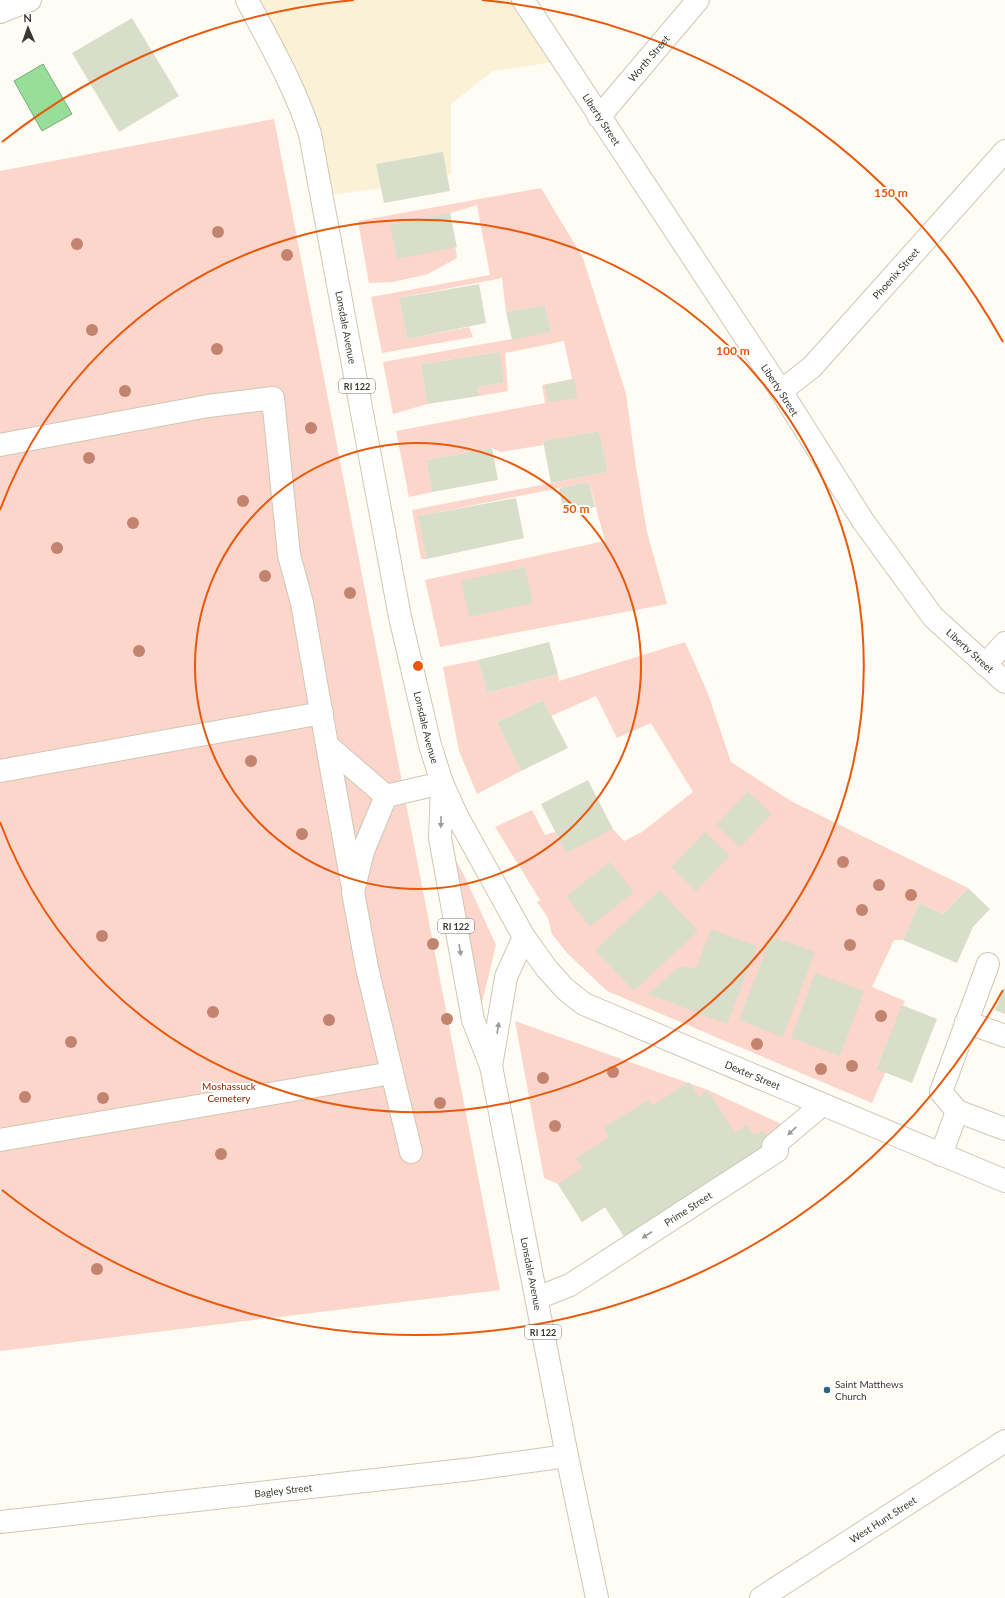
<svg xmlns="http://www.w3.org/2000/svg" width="1005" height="1598" font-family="Lato,sans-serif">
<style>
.built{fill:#faf1d6}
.green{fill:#fcd5cb}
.water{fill:#96de9a;stroke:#7aac7a}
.building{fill:#d9decb}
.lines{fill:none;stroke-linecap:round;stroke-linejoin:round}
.minor-casing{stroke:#cec8b5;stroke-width:24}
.major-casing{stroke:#cec8b5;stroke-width:24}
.minor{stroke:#fff;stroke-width:22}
.major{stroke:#fff;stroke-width:22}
.tree{fill:#c2846f}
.oneway{fill:#9c9b97}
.ring{fill:none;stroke:#e8590c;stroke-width:2}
.poi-dot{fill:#2c677f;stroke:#fff;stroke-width:1.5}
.labels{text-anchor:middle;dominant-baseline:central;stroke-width:4;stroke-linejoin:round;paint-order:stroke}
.shield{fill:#fff;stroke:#75736d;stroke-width:1}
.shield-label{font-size:9px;font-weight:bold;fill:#3a372f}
.street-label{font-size:10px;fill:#3a372f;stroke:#fff}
.park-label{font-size:10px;fill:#902202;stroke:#fff}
.poi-label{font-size:10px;fill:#3a372f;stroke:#fff;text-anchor:start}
.centre{fill:#e8590c;stroke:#fff;stroke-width:2}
.ring-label{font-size:12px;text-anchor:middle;font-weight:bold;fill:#e8590c;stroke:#fff;stroke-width:4;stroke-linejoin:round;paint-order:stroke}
</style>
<rect width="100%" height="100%" fill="#fefcf4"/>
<path class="built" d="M237 0H523L561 61 493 71 451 104V174L416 184 321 196 303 126Z"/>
<path class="green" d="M274 119 500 1290 0 1351V171Z
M541 188 583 258 626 394 636 467 647 532 667 604 440 647 425 580 605 541 589 482 419 516 427 559H421L412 510 608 472 599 431 543 441V445L501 452 492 448 426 460 432 492 409 497 396 431 545 403 542 385 572 379 564 341 505 353 508 391 479 396 478 387 504 383 498 352 421 364 427 404 393 414 383 362 551 332 545 305 506 312 502 278 399 298 407 339 469 327 473 337 382 353 371 297 490 275 477 205 450 213 457 258 428 274 393 282 369 283 358 221Z
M685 642 707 691 731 762 791 801 968 888 943 914 919 903 903 940H894L872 987 905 1001 876 1068 886 1071 872 1103 607 991 567 953 552 934 548 918 537 902 540 900 495 827 532 810 545 835 555 832 566 852 613 829 624 841 642 832 693 792 651 723 617 738 596 696 551 716 543 700 497 722 521 771 477 794 459 751 443 667 478 660 487 693 558 674 559 681Z
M446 843 464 875 496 945 481 1007Z
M515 1021 708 1090 794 1130 627 1241 605 1207 582 1222 558 1184 544 1178Z"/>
<path class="water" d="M43 64 72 114 42 131 14 81Z"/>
<path class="building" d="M132 18 179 96 119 132 72 53Z
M443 152 450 191 384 203 376 164Z
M450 213 457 247 397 259 390 225Z
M479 284 486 323 407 339 399 298Z
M545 305 551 332 512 340 506 312Z
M499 352 504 383 478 387 479 396 427 404 421 364Z
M575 379 577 398 548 402 545 385Z
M599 431 608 472 551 483 543 441Z
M492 448 498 480 432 492 426 460Z
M589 482 595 507 564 514 559 488Z
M516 498 524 538 427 559 418 516Z
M525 567 533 603 469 617 461 581Z
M549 642 558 674 487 693 478 660Z
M543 700 568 748 521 771 497 722Z
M588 780 613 829 566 853 541 804Z
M748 791 772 814 740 847 716 825Z
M705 832 730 856 696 891 671 867Z
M610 862 634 892 590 927 566 896Z
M968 888 990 909 973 927 957 963 903 940 919 903 943 914Z
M660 890 698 931 634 991 595 950Z
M711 929 757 946 727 1024 648 994 679 967 696 968Z
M771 936 815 952 783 1037 739 1020Z
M815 973 864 991 840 1056 791 1038Z
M1005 986V1014L995 1010Z
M902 1005 937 1019 912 1083 876 1069Z
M689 1082 699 1097 708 1090 735 1133 747 1125 754 1135 763 1130 773 1146 627 1241 605 1207 582 1222 558 1184 583 1168 576 1158 609 1137 603 1128 648 1100 652 1106Z"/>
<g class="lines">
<g class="minor-casing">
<g id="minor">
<path id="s1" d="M523 0 781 391 863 521 933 617 1005 682"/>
<path d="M0 12 30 0"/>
<path id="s2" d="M599 117 698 0"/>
<path id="s3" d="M781 391 812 367 1005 151"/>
<path d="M0 445 208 406 273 398 289 555 302 603 327 745"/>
<path d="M985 665 1005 643"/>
<path d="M0 771 322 713"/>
<path d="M352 883 327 745 386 796"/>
<path d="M966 1022 1005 1036"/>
<path d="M957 1111 1005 1129"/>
<path d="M0 1140 392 1073"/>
<path d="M411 1152 367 968 353 892 363 851 386 796 442 783"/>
<path d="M941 1155 957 1111 941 1092 988 964"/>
<path id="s4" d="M537 1298 570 1285 777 1151 773 1146 822 1105"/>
<path id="s5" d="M0 1522 473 1469 567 1456"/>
</g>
</g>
<g class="major-casing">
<g id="major">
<path id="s6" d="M247 0C270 44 295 87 310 134L400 617 430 745 442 783 457 816 524 937 547 969 565 989 584 1004 1005 1181"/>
<path id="s7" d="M442 788 440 838 473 1020 491 1066 567 1456 597 1598"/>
<path d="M491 1066 506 977 524 937"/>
<path id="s8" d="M761 1598 1005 1441"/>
</g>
</g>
<use href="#minor" class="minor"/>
<use href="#major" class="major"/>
</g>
<g class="tree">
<circle cx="218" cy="232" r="6"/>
<circle cx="77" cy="244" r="6"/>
<circle cx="287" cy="255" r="6"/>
<circle cx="92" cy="330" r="6"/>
<circle cx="217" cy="349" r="6"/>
<circle cx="125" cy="391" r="6"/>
<circle cx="311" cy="428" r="6"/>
<circle cx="89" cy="458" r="6"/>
<circle cx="243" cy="501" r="6"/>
<circle cx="133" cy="523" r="6"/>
<circle cx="57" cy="548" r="6"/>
<circle cx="265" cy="576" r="6"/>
<circle cx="350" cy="593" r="6"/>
<circle cx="139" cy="651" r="6"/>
<circle cx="251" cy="761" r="6"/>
<circle cx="302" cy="834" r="6"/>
<circle cx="843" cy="862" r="6"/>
<circle cx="879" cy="885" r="6"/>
<circle cx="911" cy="895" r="6"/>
<circle cx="862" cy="910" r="6"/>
<circle cx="102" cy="936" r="6"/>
<circle cx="433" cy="944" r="6"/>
<circle cx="850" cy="945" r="6"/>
<circle cx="213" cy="1012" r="6"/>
<circle cx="881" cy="1016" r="6"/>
<circle cx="447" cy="1019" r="6"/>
<circle cx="329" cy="1020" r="6"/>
<circle cx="71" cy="1042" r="6"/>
<circle cx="757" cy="1044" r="6"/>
<circle cx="852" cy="1066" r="6"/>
<circle cx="821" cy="1069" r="6"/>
<circle cx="613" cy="1072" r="6"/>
<circle cx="543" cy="1078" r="6"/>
<circle cx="25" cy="1097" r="6"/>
<circle cx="103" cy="1098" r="6"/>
<circle cx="440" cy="1103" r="6"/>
<circle cx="555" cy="1126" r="6"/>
<circle cx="221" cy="1154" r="6"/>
<circle cx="97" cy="1269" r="6"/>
</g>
<defs><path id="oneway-solid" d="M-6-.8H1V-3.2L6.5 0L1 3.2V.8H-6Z"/></defs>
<g class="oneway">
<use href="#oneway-solid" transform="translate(441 822) rotate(91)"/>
<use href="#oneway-solid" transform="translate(460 950) rotate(80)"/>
<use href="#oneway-solid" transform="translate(498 1028) rotate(-81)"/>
<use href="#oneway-solid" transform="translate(792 1131) rotate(137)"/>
<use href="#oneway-solid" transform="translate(647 1235) rotate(147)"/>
</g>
<g class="ring">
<circle cx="418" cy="666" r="223"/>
<path d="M0 510A446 446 0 1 1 0 822"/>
<path d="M1003 990A669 669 0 0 1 2 1190M2 142A669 669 0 0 1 354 0M482 0A669 669 0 0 1 1003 342"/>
</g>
<circle class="poi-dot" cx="827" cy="1390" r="4"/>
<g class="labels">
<g class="shield">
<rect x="339" y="379" width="36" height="14" rx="3"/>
<rect x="438" y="919" width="36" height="14" rx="3"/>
<rect x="525" y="1325" width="36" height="14" rx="3"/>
</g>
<g class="shield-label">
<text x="357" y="386">RI 122</text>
<text x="456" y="926">RI 122</text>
<text x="543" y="1332">RI 122</text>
</g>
<g class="street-label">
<text stroke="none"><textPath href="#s2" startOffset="77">Worth Street</textPath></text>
<text stroke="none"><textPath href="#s1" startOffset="143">Liberty Street</textPath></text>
<text stroke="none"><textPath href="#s3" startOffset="165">Phoenix Street</textPath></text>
<text stroke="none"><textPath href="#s6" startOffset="345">Lonsdale Avenue</textPath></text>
<text stroke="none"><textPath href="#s1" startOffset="467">Liberty Street</textPath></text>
<text stroke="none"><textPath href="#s1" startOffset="791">Liberty Street</textPath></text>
<text stroke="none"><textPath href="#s6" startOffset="753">Lonsdale Avenue</textPath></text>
<text stroke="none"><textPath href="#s6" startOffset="1259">Dexter Street</textPath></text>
<text stroke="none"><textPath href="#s4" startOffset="176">Prime Street</textPath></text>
<text stroke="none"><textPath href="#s7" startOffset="496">Lonsdale Avenue</textPath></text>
<text stroke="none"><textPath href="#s5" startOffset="285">Bagley Street</textPath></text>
<text stroke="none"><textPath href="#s8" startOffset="145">West Hunt Street</textPath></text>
</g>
<g class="park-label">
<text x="229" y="1086">Moshassuck<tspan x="229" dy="12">Cemetery</tspan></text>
</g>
<g class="poi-label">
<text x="835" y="1384">Saint Matthews<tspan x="835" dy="12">Church</tspan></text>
</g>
</g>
<circle cx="418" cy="666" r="6" class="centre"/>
<g class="ring-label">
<text x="891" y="197">150 m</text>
<text x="733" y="355">100 m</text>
<text x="576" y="513">50 m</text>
</g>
<g transform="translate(28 28) rotate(358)" stroke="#ffffff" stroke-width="3" paint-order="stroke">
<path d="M0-3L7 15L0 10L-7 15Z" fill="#3a372f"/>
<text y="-6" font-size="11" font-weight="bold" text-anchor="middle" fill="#3a372f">N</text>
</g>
</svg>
